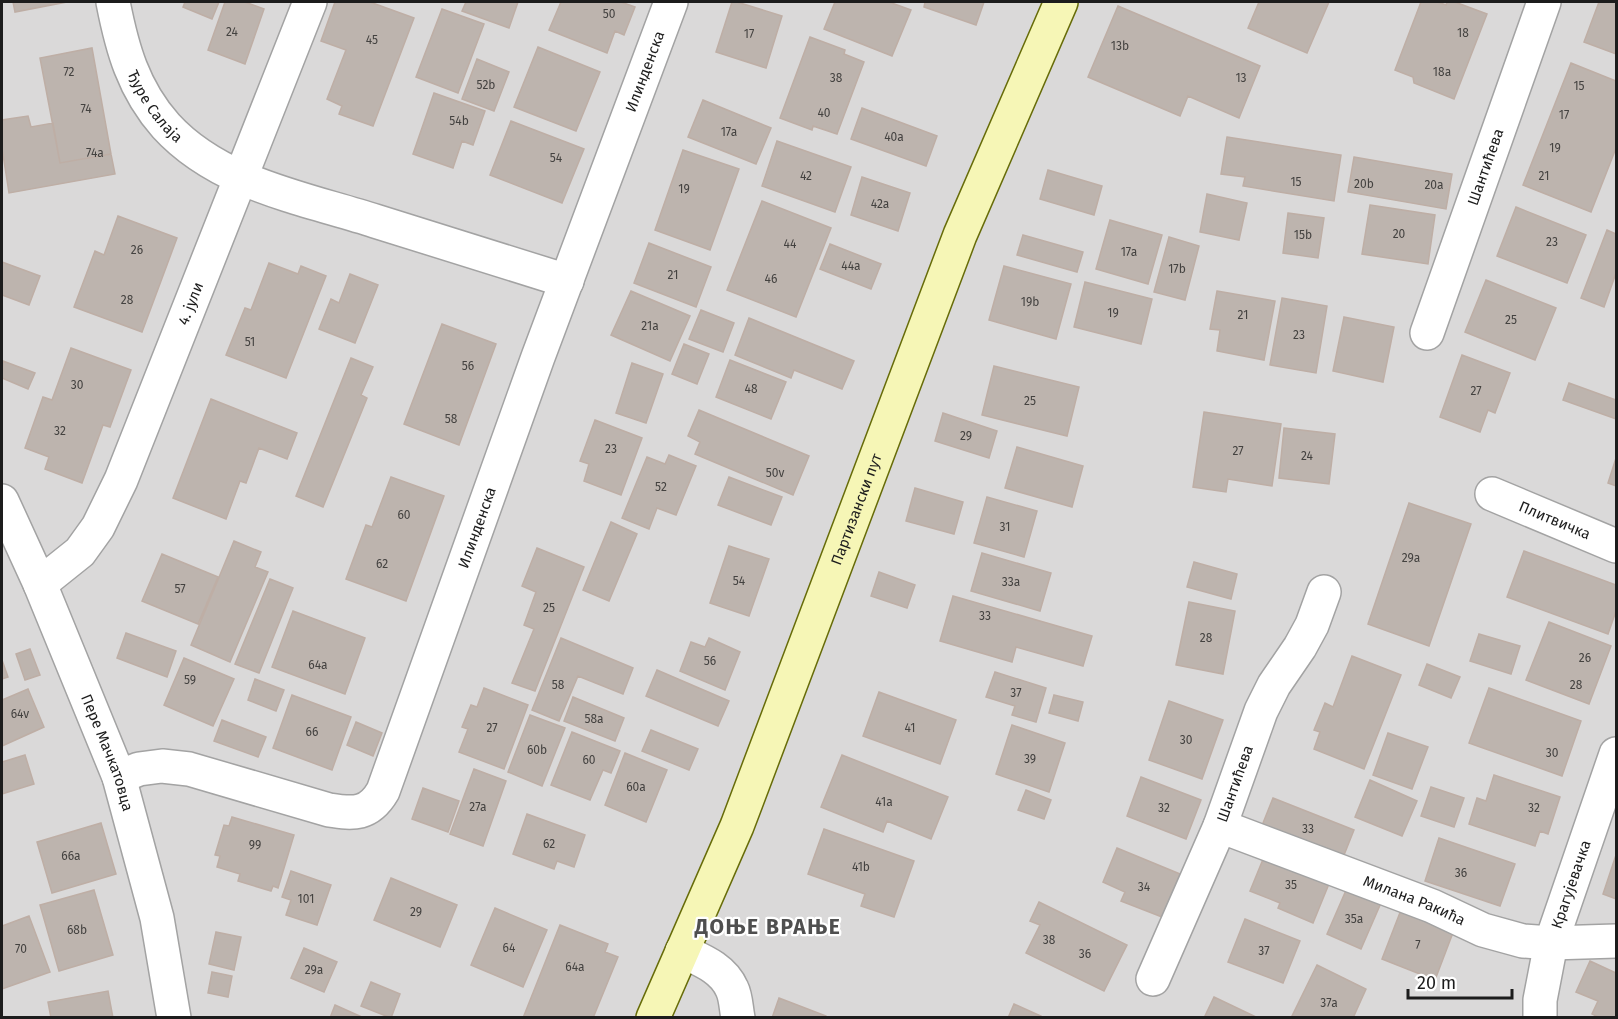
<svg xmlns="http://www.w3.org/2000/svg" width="1618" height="1019" font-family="'Fira Sans',sans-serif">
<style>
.residential{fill:#dad9d9}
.building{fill:#bdb4ae;stroke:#beaea5;stroke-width:1.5}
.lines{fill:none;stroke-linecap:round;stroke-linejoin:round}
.street-casing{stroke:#a3a3a3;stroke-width:36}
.secondary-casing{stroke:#676c09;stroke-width:36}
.street{stroke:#fff;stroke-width:33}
.secondary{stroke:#f6f6b6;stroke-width:33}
.labels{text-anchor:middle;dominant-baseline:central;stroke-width:4.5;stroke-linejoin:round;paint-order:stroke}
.number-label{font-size:12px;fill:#444240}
.street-label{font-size:15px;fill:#1c1c1c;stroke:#fff}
.district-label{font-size:21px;font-weight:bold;letter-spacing:1.5px;fill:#4f4f4f;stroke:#fff}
</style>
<rect width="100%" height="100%" fill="#ede8e2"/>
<path class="residential" d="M2 2H1616V1017H2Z"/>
<path class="building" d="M13 2H67L15 12Z
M185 2H219L212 19 183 7Z
M225 2H245L264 9 245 64 208 50Z
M335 2H370L414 18 373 126 339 114 342 106 327 99 346 50 321 41Z
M466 2H518L509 28 462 11Z
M561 2H621L635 7 624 35 615 31 607 53 549 30Z
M732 2H737L782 16 766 68 716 52Z
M835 2H889L911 10 892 56 824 29Z
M925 2H984L976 25 924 7Z
M1259 2H1329L1307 53 1248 28Z
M1421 2H1438L1446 5 1447 2H1455L1487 14 1454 99 1414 83 1413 77 1395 70Z
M1599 2H1616V54L1584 42Z
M1118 6 1260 66 1239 118 1188 96 1180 116 1088 77Z
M442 9 484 24 458 93 416 77Z
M810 37 845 50 844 54 864 62 837 134 813 126 812 130 780 118Z
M538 47 600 72 576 131 514 107Z
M92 48 111 154 60 163 40 58Z
M477 59 509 72 494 111 462 99Z
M1571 63 1616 81V148L1591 212 1523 185Z
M434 93 485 111 473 145 462 141 453 168 413 154Z
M703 100 771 128 756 164 688 137Z
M862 108 937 136 926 166 851 139Z
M28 116 31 127 53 123 60 163 111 154 115 174 9 193 2 148V120Z
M511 121 584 149 562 203 490 175Z
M1227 137 1341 155 1334 201 1243 186 1245 177 1221 174Z
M777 141 851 167 835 212 762 186Z
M683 150 739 169 710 250 655 230Z
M1354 157 1452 174 1446 209 1348 192Z
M1048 170 1102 186 1094 215 1040 199Z
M862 177 910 193 898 231 851 215Z
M1207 194 1247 203 1239 240 1200 232Z
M762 201 831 228 796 317 727 290Z
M1370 205 1435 215 1428 264 1362 254Z
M1516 207 1586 235 1567 283 1497 256Z
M1288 213 1324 218 1318 258 1283 253Z
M118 216 177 238 142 332 74 307 95 251 104 255Z
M1110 220 1162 235 1148 284 1096 269Z
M1607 230 1616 234V273L1604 307 1581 298Z
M1023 235 1083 252 1077 272 1017 255Z
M1169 237 1199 246 1185 300 1154 292Z
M649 243 711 267 696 307 634 283Z
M830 244 881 264 871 289 820 269Z
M2 262 40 276 29 305 2 295Z
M269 263 298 274 301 266 326 276 286 378 226 355 245 308 251 310Z
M1004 266 1071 284 1056 339 989 320Z
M350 274 378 285 355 343 319 329 331 299 339 303Z
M1486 280 1556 308 1535 360 1465 332Z
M1085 282 1152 299 1141 344 1074 327Z
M631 291 690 316 670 361 611 335Z
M1217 291 1275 301 1264 360 1217 351 1220 330 1210 329Z
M1282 298 1327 306 1316 373 1270 365Z
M701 310 734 323 723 352 689 339Z
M1344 317 1394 327 1383 382 1333 371Z
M749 318 854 361 842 389 794 370 791 378 735 355Z
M442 324 496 344 459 445 404 424Z
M684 344 709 354 697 384 672 374Z
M71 348 131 370 110 427 103 425 82 483 45 469 49 457 25 448 43 397 52 400Z
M1462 355 1510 373 1495 413 1488 410 1480 432 1440 417Z
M351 358 373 367 361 395 367 398 323 507 296 496Z
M730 360 786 382 771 419 716 397Z
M3 361 35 373 28 389 2 378Z
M632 363 663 374 646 423 616 413Z
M994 366 1079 387 1067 436 982 415Z
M1569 383 1616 400V419L1563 400Z
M211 399 297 433 287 459 259 448 246 483 240 481 226 519 173 498Z
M699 410 809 456 793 495 695 454 700 442 688 436Z
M1204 412 1281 424 1272 486 1228 479 1226 492 1193 487Z
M943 413 997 431 989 458 935 441Z
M595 420 642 438 621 495 584 481 589 464 580 461Z
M1284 428 1335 434 1329 484 1279 478Z
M1017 447 1083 466 1072 507 1005 488Z
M669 455 696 466 676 515 657 508 649 529 622 518 647 457 665 464Z
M1616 458V486L1608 483Z
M391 477 444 496 406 601 346 579 366 525 372 527Z
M729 477 782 497 771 525 718 505Z
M915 488 963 502 954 534 906 521Z
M987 497 1037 511 1024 557 974 543Z
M1409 503 1471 524 1429 646 1368 624Z
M611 522 637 534 609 601 583 590Z
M234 541 261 552 255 567 268 572 230 662 191 645Z
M729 546 769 559 749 616 710 603Z
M537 548 584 567 535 691 512 683 534 629 524 625 536 592 522 586Z
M1524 551 1616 585V611L1608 634 1507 597Z
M982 553 1051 573 1040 611 971 591Z
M162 554 218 577 198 624 142 601Z
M1194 562 1237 574 1231 599 1187 587Z
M879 572 915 585 907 608 871 596Z
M270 579 293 588 259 673 235 664Z
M953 596 1092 636 1083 666 1016 647 1012 662 940 641Z
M1189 602 1235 611 1223 674 1176 665Z
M293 611 365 638 345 694 272 667Z
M1549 622 1611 646 1589 704 1526 680Z
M126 633 176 651 167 677 117 658Z
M1479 634 1520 646 1511 674 1470 661Z
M561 638 633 668 623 694 578 676 559 721 532 710Z
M709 638 740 652 725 690 680 671 691 642 705 647Z
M30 649 40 675 25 680 16 654Z
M1352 656 1401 675 1364 769 1314 749 1320 732 1314 730 1325 703 1333 707Z
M184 658 234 679 213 726 164 705Z
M2 660 8 677 2 679Z
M1427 664 1460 677 1451 698 1419 685Z
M657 670 729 701 718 726 646 696Z
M995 672 1046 688 1036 722 1012 715 1015 706 986 697Z
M255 679 284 690 276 711 248 700Z
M484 688 528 705 504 769 459 752 468 729 462 727 471 705 477 707Z
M1489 688 1581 721 1562 776 1469 743Z
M28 689 44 727 2 746V700Z
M879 692 956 720 940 764 863 736Z
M292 695 351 717 332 770 273 748Z
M1054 695 1083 702 1078 721 1049 713Z
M573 697 624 718 615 741 564 721Z
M1169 701 1223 720 1202 779 1149 760Z
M530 715 565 728 542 786 508 772Z
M222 720 266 737 258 757 214 741Z
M356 722 382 733 373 756 347 745Z
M1012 725 1065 743 1049 792 996 774Z
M651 730 698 749 689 770 642 751Z
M572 732 620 751 611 773 603 770 590 800 551 785Z
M1388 733 1428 747 1412 789 1373 775Z
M625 753 667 770 646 822 605 805Z
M25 755 34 784 2 794V762Z
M842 755 948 797 931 839 887 821 883 832 821 807Z
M474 769 506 781 483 846 450 834Z
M1494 775 1560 797 1548 834 1540 831 1535 846 1469 824 1477 798 1486 801Z
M1141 777 1201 800 1186 839 1127 816Z
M1370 780 1417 801 1402 836 1355 817Z
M1431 787 1464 798 1454 827 1421 816Z
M423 788 459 801 448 832 412 819Z
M1026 790 1051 800 1044 819 1018 810Z
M1273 798 1354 830 1342 860 1261 828Z
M527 814 585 835 574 867 557 861 554 869 513 854Z
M232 817 294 835 278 888 273 886 271 891 238 881 240 874 217 867 220 856 215 855 224 825 229 826Z
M101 823 116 874 52 893 37 842Z
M824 829 914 861 894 917 861 906 865 894 808 874Z
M1439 838 1515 864 1500 906 1425 881Z
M1117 848 1180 874 1162 917 1121 901 1125 892 1103 882Z
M1266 852 1331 879 1313 923 1278 908 1280 903 1250 891Z
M1616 855V899L1603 894Z
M291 871 331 885 317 925 286 915 291 900 282 897Z
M391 878 457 905 440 947 374 920Z
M1347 888 1381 903 1361 949 1327 934Z
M94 890 113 955 59 971 40 905Z
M1039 902 1127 945 1104 991 1026 953 1040 925 1030 921Z
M495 908 547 930 523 987 471 965Z
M1401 910 1454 930 1435 980 1382 959Z
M29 916 50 972 2 989V926Z
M1245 919 1300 941 1283 983 1228 962Z
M560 925 608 944 605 952 618 957 593 1018H523Z
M216 932 241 937 234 970 209 964Z
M304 948 337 962 324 992 291 978Z
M1590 961 1616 973V1018H1600L1592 1014 1598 1001 1576 992Z
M1317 965 1366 989 1353 1018H1291Z
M212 972 232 976 228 997 208 993Z
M371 982 400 994 391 1018 361 1006Z
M108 991 113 1018H51L48 1002Z
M1214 997 1258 1018H1204Z
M779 998 826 1016V1018H772Z
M1014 1004 1041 1016 1040 1018H1008Z
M335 1005 364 1018H330Z"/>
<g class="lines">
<g class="street-casing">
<g id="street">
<path id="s1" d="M113 2C122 48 133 89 166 126 219 184 303 198 375 221 439 241 503 261 567 281"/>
<path id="s2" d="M1427 333 1544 2"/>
<path id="s3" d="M1492 494 1616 546"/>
<path id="s4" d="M2 501 40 584 119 777 157 918 174 1018"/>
<path id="s5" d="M40 584 80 552 98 527 121 480 310 2"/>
<path id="s6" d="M119 777 139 769 162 766 189 769 329 810C354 814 369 815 383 791L538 357 671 2"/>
<path id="s7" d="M1220 826 1432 906 1483 930 1523 941 1551 943 1616 941"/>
<path d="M682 951C701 960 723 968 732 989 736 997 736 1008 738 1018"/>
<path id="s8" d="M1153 979 1220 826 1261 711 1274 685 1300 647 1312 625 1324 592"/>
<path id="s9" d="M1540 1018V1000L1551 943 1616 754"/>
</g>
</g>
<g class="secondary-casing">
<g id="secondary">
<path id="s10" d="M653 1018 737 826 960 235 1061 2"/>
</g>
</g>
<use href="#street" class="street"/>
<use href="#secondary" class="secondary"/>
</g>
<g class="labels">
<g class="number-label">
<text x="609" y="14">50</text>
<text x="232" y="32">24</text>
<text x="1463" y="33">18</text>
<text x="749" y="34">17</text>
<text x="372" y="40">45</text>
<text x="1120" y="46">13b</text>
<text x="69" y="72">72</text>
<text x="1442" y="72">18a</text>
<text x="836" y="78">38</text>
<text x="1241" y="78">13</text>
<text x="486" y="85">52b</text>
<text x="1579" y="86">15</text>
<text x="86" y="109">74</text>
<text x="824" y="113">40</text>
<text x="1564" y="115">17</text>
<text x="459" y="121">54b</text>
<text x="729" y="132">17a</text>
<text x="894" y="137">40a</text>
<text x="1555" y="148">19</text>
<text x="95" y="153">74a</text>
<text x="556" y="158">54</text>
<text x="806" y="176">42</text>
<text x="1544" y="176">21</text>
<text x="1296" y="182">15</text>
<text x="1364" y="184">20b</text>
<text x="1434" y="185">20a</text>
<text x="684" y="189">19</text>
<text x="880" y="204">42a</text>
<text x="1399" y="234">20</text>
<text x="1303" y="235">15b</text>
<text x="1552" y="242">23</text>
<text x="790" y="244">44</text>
<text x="137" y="250">26</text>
<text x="1129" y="252">17a</text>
<text x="851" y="266">44a</text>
<text x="1177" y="269">17b</text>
<text x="673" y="275">21</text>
<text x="771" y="279">46</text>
<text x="127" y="300">28</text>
<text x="1030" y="302">19b</text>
<text x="1113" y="313">19</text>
<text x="1243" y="315">21</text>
<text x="1511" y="320">25</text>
<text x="650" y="326">21a</text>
<text x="1299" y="335">23</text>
<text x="250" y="342">51</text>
<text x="468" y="366">56</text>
<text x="77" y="385">30</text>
<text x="751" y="389">48</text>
<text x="1476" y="391">27</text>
<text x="1030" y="401">25</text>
<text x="451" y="419">58</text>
<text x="60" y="431">32</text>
<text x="966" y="436">29</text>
<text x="611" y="449">23</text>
<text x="1238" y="451">27</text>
<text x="1307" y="456">24</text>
<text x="775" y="473">50v</text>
<text x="661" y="487">52</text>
<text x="404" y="515">60</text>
<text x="1005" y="527">31</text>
<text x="1411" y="558">29a</text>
<text x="382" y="564">62</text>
<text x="739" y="581">54</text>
<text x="1011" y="582">33a</text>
<text x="180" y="589">57</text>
<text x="549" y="608">25</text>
<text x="985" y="616">33</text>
<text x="1206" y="638">28</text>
<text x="1585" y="658">26</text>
<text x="710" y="661">56</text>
<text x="318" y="665">64a</text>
<text x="190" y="680">59</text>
<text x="558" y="685">58</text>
<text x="1576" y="685">28</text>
<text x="1016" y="693">37</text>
<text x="20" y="714">64v</text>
<text x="594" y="719">58a</text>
<text x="492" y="728">27</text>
<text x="910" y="728">41</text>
<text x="312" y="732">66</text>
<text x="1186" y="740">30</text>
<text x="537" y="750">60b</text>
<text x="1552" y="753">30</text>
<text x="1030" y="759">39</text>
<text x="589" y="760">60</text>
<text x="636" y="787">60a</text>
<text x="884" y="802">41a</text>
<text x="478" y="807">27a</text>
<text x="1164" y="808">32</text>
<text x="1534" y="808">32</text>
<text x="1308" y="829">33</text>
<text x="549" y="844">62</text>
<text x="255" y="845">99</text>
<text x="71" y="856">66a</text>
<text x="861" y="867">41b</text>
<text x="1461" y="873">36</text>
<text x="1291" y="885">35</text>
<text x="1144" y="887">34</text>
<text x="306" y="899">101</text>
<text x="416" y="912">29</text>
<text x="1354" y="919">35a</text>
<text x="77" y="930">68b</text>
<text x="1049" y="940">38</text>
<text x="1418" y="945">7</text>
<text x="509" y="948">64</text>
<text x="21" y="949">70</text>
<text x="1264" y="951">37</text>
<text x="1085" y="954">36</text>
<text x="575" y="967">64a</text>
<text x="314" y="970">29a</text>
<text x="1329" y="1003">37a</text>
</g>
<g class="street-label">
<text stroke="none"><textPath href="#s6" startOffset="1046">Илинденска</textPath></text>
<text stroke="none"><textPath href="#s1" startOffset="114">Ђуре Салаја</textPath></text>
<text stroke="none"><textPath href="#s2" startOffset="176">Шантићева</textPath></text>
<text stroke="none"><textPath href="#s5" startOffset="324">4. јули</textPath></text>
<text stroke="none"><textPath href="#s10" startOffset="548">Партизански пут</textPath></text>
<text stroke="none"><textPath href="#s3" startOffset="68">Плитвичка</textPath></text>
<text stroke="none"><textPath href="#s6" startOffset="560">Илинденска</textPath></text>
<text stroke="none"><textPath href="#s4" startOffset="273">Пере Мачкатовца</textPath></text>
<text stroke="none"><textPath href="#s8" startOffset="212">Шантићева</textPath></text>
<text stroke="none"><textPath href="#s9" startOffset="138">Крагујевачка</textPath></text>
<text stroke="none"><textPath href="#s7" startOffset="208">Милана Ракића</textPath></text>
</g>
<g class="district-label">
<text x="768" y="927">ДОЊЕ ВРАЊЕ</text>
</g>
</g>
<rect width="1618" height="1019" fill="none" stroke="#1c1c1c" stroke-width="6"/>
<path d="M1408 989v9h104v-9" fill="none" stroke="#1c1c1c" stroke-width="3"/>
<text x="1417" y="989" font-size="18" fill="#1c1c1c" stroke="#ffffff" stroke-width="4.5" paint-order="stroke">20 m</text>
</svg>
